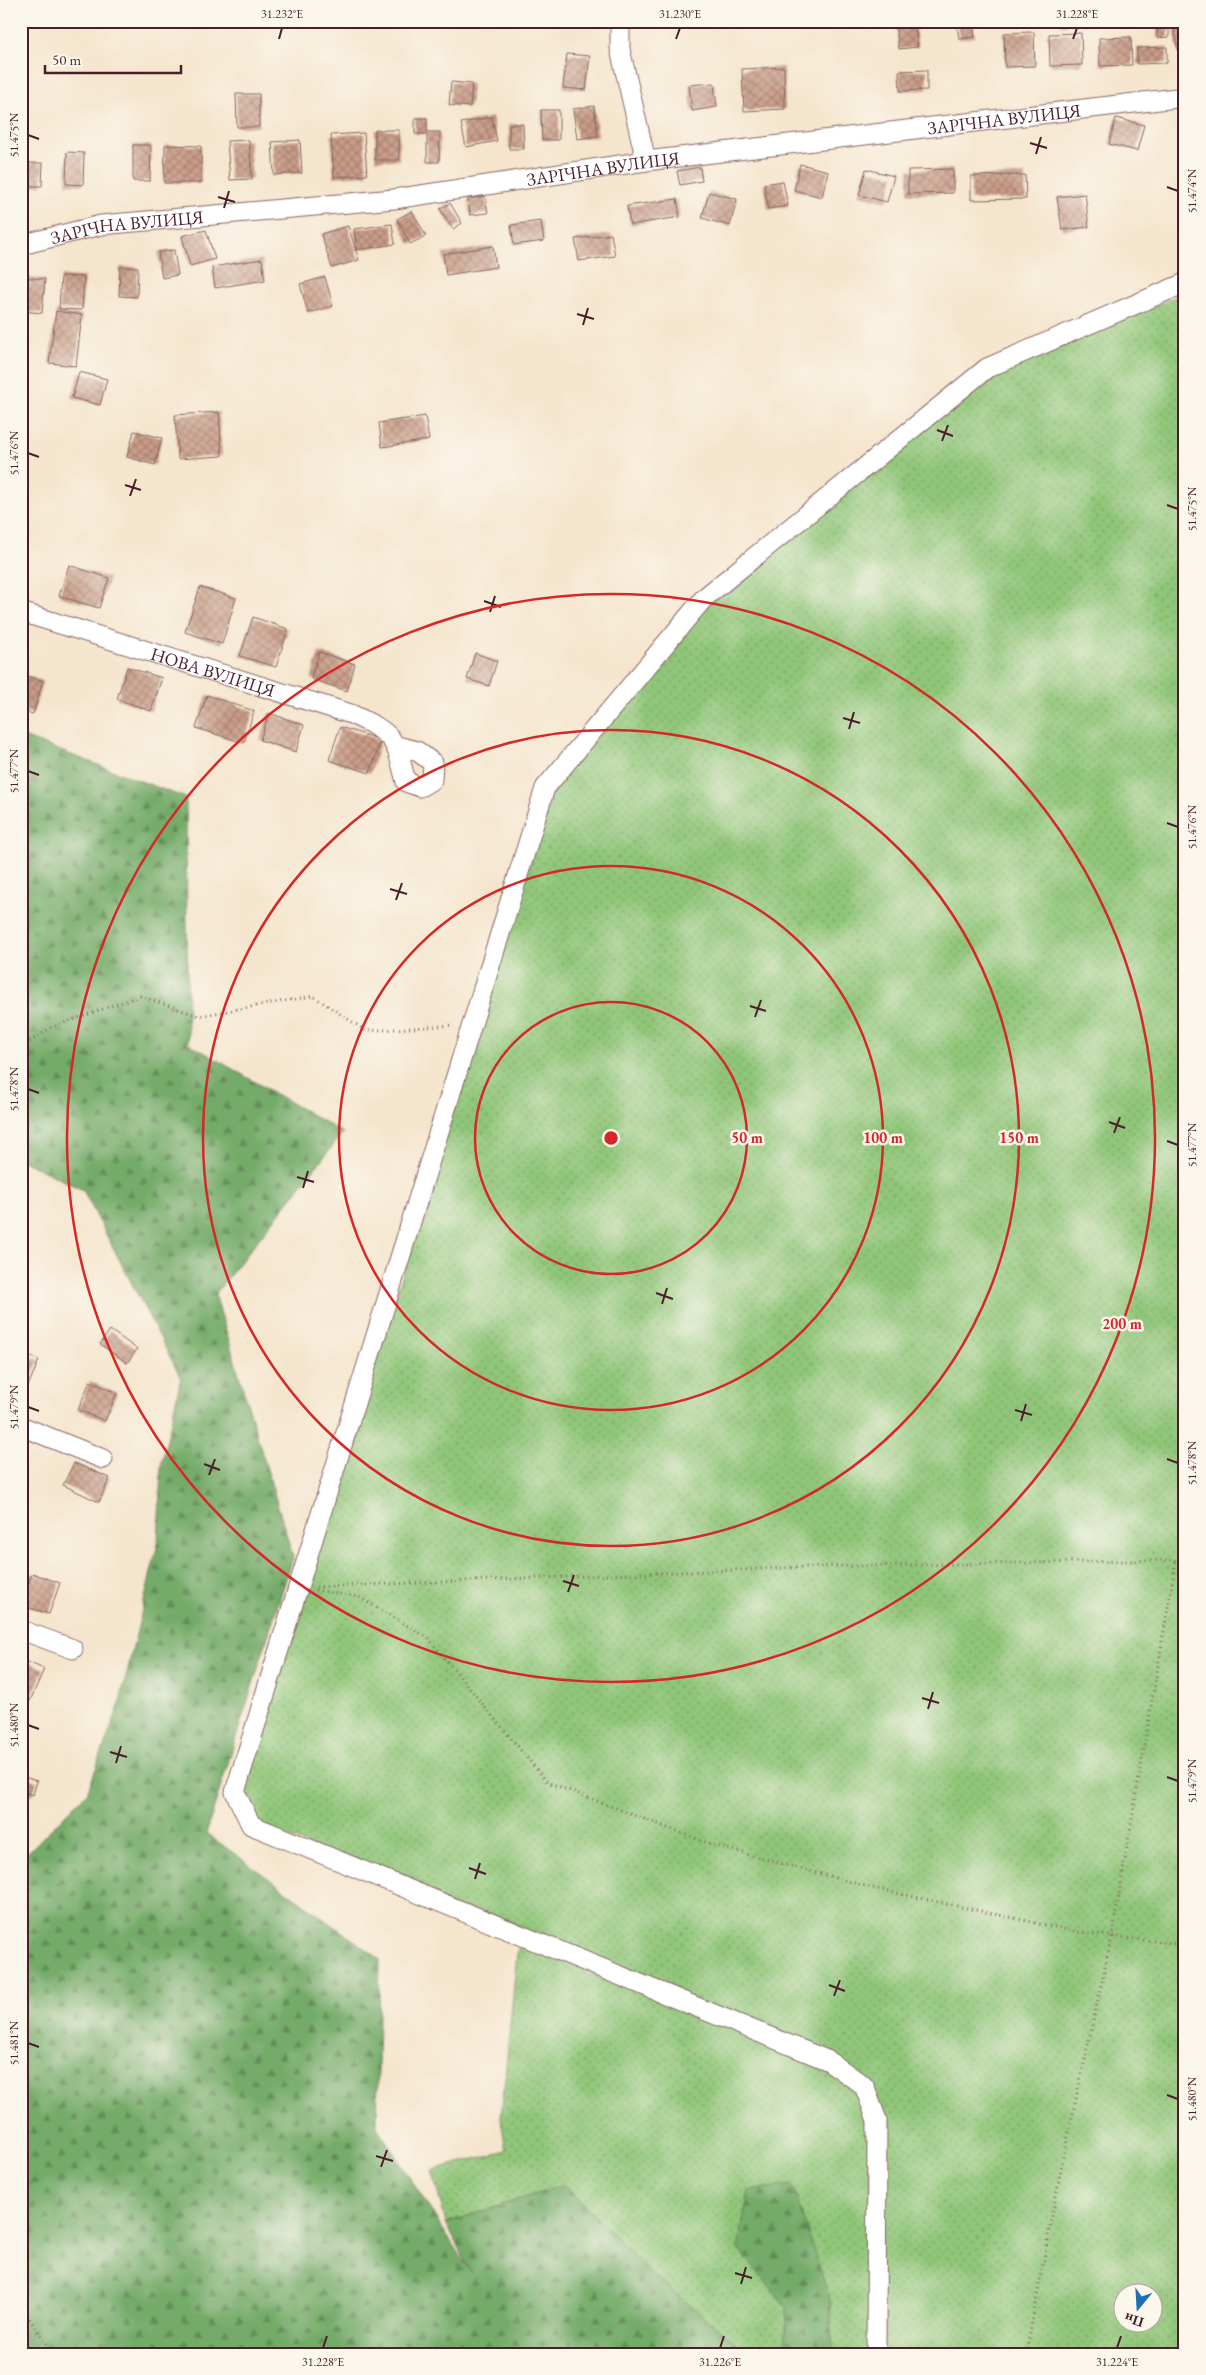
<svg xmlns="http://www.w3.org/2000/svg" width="1206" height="2375" font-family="'EB Garamond',serif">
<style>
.grass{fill:url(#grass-dots);stroke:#6d7252;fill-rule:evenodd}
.forest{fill:url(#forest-firs);stroke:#5f654a}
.building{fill:url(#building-cross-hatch)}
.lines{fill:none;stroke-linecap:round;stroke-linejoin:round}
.minor-casing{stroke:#866464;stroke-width:21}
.path{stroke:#866464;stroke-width:3;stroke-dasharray:1 4;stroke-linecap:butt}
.minor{stroke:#fff;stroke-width:19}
.ticks{fill:none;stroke:#4a1f2b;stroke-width:2}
.ring{fill:none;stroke:#d62828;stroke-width:2.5}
.labels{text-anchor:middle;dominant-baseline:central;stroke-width:5;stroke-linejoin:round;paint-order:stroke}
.street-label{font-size:18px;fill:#4a1f2b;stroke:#fbf7ec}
.centre{fill:#d62828;stroke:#fbf7ec;stroke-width:2.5}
.ring-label{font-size:15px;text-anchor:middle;font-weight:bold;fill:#d62828;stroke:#fbf7ec;stroke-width:5;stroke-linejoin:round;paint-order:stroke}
.neatline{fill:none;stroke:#4a1f2b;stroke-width:2}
.ticks-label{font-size:12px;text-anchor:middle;fill:#4a1f2b}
</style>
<defs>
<pattern id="grass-dots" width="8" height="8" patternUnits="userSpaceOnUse" patternTransform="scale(1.25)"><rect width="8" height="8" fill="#90c679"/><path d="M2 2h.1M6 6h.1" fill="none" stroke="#78a063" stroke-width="1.8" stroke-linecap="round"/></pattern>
<pattern id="forest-firs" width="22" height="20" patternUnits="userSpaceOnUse" patternTransform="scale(1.25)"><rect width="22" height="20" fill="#74ab69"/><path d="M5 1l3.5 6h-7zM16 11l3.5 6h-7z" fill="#618b57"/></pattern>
<pattern id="building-cross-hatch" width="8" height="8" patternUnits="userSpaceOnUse" patternTransform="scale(1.25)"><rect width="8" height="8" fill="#c99d88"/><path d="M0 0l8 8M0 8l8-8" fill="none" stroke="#a57f6f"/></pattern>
</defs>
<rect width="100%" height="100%" fill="#fbf7ec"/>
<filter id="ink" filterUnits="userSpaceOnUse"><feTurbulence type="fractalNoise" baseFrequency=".02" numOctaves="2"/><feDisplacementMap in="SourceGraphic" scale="10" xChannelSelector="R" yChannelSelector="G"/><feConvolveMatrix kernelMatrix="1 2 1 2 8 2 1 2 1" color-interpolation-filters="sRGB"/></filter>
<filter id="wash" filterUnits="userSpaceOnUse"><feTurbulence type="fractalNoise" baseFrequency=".0096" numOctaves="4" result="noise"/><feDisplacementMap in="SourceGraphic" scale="20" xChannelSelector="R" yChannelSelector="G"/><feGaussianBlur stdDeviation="1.12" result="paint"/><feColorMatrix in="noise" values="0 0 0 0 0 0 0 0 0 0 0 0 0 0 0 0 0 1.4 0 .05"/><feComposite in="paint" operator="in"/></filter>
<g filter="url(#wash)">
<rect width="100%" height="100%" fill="#f5e5cd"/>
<path class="grass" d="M1185 293V2354H879L866 2083 256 1823 242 1794 552 792 709 604 989 376ZM1124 2292H1154V2322H1124Z
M523 1940 831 2065 861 2090 873 2120 872 2354H833L830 2299 739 2249 787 2307 785 2354H759L737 2344 647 2270 564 2185 446 2223 432 2170 506 2151 501 2118 517 1953Z"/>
<path class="forest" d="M21 736 186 798 188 1043 343 1133 215 1294 293 1557 206 1833 380 1959 377 2127 471 2273 446 2223 564 2185 647 2270 737 2344 759 2354H21V1859L87 1793 119 1706 158 1543 161 1466 181 1378 83 1190 21 1160Z
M792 2185 830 2299 833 2354H785L787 2307 738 2249 749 2190Z"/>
<g id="blocks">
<path class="building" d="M895 21H914L918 47 899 49Z
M973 21 975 37 959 39 957 24Z
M1060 21H1099V24L1060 25Z
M1157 21H1169V37L1157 38Z
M1185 26V49L1178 51 1174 28Z
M1034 32 1035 66 1005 67 1004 33Z
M1081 33 1082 65 1050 66 1049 34Z
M1131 37 1132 65 1100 66 1099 38Z
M1167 47V63L1137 64V48Z
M567 54 590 56 586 90 563 88Z
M784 67 785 109 744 111 742 69Z
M927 70V90L900 91 899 71Z
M451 82 472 84 470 107 449 105Z
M714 83 717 107 692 111 689 85Z
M236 94H259V127H237Z
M594 106 598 136 577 139 573 109Z
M541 110H559V140H542Z
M492 117 497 141 466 147 461 123Z
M415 118H427V132H440L439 162H427V134H415Z
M1116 118 1144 125 1137 151 1109 144Z
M509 124H523L524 149H509Z
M375 130H399V160H375Z
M364 133 367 175 334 177 331 135Z
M249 140 252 179 230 180 227 141Z
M300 140 302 173 274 175 272 142Z
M133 145H151L150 181H133Z
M165 145 201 146V183H164Z
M67 152 84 153 83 185 66 184Z
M21 163H43L42 186H21Z
M800 164 828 171 822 197 794 190Z
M700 167 702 181 680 185 677 171Z
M866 169 894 176 887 202 859 195Z
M953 169V193L908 194V170Z
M1025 175 1026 199 971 200V176Z
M783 181 788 206 768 209 764 184Z
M709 192 737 199 730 226 702 218Z
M1085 194 1089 227 1062 230 1057 197Z
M485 196 488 213 470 215 468 199Z
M677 199 680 217 630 225 627 206Z
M450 203 462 223 453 229 440 209Z
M412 211 426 236 410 244 397 219Z
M541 221 544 241 514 245 511 225Z
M392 224 395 244 357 250 354 229Z
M348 226 359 260 332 268 321 234Z
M206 230 215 259 190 266 182 236Z
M611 234 615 256 579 261 575 239Z
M493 246 496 267 446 275 443 254Z
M174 250 178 275 162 278 158 252Z
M262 259 265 280 215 288 212 267Z
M120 267H138L137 297 119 296Z
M61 276 84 277 82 310 59 309Z
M21 277 45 279 42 313 21 311Z
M325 277 333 306 308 313 300 284Z
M56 311 82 315 76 366 49 363Z
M79 372 107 379 100 405 72 398Z
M219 412 222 456 178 459 175 415Z
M425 416 429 440 382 447 379 423Z
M134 431 162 438 155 465 127 457Z
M69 565 109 578 99 608 59 596Z
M200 587 236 598 222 644 185 632Z
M253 617 288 629 276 667 240 656Z
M319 652 355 664 347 691 311 679Z
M475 653 497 661 489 686 467 679Z
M127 667 162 678 151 711 117 699Z
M21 674 43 681 33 714 21 710Z
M207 695 254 711 244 743 196 728Z
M269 713 304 725 296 752 260 740Z
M340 727 381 740 370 773 329 760Z
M110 1330 137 1349 127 1363 100 1344Z
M21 1353 39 1360 28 1386 21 1383Z
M90 1381 117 1393 105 1421 78 1410Z
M74 1463 110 1478 99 1502 63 1485Z
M32 1573 60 1583 49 1614 21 1605Z
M21 1659 44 1669 30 1701 21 1697Z
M21 1776 37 1781 33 1795 21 1791Z"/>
</g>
</g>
<g filter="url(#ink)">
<use href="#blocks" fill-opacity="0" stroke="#866464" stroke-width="1"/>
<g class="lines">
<g class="minor-casing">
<g id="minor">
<path d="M620 21V49L646 161"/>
<path id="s1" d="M21 245 101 225 394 199 646 161 1185 97"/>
<path id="s2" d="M21 612 351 714C394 734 395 737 406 782L420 787 432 780 433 763 417 751 397 746"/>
<path d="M21 1426 103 1459"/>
<path d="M21 1630 73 1649"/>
<path d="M876 2354 877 2120 864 2086 829 2061 251 1825 235 1792 545 788 704 598 987 368 1185 283"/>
</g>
</g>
<path class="path" d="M21 1047 52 1027 140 996 199 1016 313 996 366 1031 454 1025
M316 1587 805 1567 1185 1560
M315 1590 359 1597 428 1638 547 1782 713 1845 873 1888 1078 1932 1185 1945
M21 2306 53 2354
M1026 2354 1064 2153 1112 1936 1176 1560"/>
<use href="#minor" class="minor"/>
</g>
</g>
<path class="ticks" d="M279 39 282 28M676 39 680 28M1073 39 1077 28M28 135 39 139M1030 143 1047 148M1036 154 1041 137M1167 187 1178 191M218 197 235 202M224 208 229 191M577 314 594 319M583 325 588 308M937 430 953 436M942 441 948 425M28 453 39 457M125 485 141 490M130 496 136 479M1167 505 1178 509M484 601 501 607M490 612 495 596M843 718 860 723M849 729 854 712M28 771 39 775M1167 823 1178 827M390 889 407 894M396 900 402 883M750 1006 766 1011M755 1017 761 1000M28 1089 39 1093M1109 1122 1125 1128M1114 1133 1120 1117M1167 1141 1178 1145M297 1177 314 1182M303 1188 308 1171M656 1293 673 1299M662 1304 667 1288M28 1407 39 1411M1015 1410 1032 1415M1021 1421 1026 1404M1167 1459 1178 1463M204 1464 220 1470M209 1475 215 1459M563 1581 579 1586M568 1592 574 1575M922 1698 939 1703M928 1709 933 1692M28 1725 39 1729M110 1752 127 1757M116 1763 121 1746M1167 1777 1178 1781M469 1868 486 1874M475 1879 480 1863M829 1985 845 1991M834 1996 840 1980M28 2043 39 2047M1167 2095 1178 2099M376 2156 393 2161M381 2167 387 2150M735 2273 752 2278M741 2284 746 2267M323 2348 327 2336M720 2348 724 2336M1117 2348 1121 2336"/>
<g class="ring">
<circle cx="611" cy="1138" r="136"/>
<circle cx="611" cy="1138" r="272"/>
<circle cx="611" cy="1138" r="408"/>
<circle cx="611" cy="1138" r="544"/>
</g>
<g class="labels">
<g class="street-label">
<text stroke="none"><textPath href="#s1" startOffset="992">ЗАРІЧНА ВУЛИЦЯ</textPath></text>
<text stroke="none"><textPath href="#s1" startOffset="588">ЗАРІЧНА ВУЛИЦЯ</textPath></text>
<text stroke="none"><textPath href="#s1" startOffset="108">ЗАРІЧНА ВУЛИЦЯ</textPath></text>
<text stroke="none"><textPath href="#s2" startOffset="201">НОВА ВУЛИЦЯ</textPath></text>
</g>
</g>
<circle cx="611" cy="1138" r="8" class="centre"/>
<g class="ring-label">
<text x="747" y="1143">50 m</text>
<text x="883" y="1143">100 m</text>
<text x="1019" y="1143">150 m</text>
<text x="1122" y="1329">200 m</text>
</g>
<rect width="1206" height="2375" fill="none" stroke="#fbf7ec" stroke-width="55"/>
<g transform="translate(1138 2308) rotate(198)"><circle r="24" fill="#fbf7ec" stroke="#b4a19f"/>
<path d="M0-4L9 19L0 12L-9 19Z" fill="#1f6fb2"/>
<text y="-8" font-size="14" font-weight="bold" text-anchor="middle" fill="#4a1f2b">Пн</text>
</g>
<path d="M45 65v8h136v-8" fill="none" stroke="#4a1f2b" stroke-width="2.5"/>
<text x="52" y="65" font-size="15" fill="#4a1f2b" stroke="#fbf7ec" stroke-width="4" paint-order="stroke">50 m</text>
<rect x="28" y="28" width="1150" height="2320" class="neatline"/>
<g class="ticks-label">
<text x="282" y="18">31.232°E</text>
<text x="680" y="18">31.230°E</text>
<text x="1077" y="18">31.228°E</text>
<text transform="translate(14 135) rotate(-90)" y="4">51.475°N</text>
<text transform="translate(1192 191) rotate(-90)" y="4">51.474°N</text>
<text transform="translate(14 453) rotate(-90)" y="4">51.476°N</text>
<text transform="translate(1192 509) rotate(-90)" y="4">51.475°N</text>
<text transform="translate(14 771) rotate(-90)" y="4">51.477°N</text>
<text transform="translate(1192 827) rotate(-90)" y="4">51.476°N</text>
<text transform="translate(14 1089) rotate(-90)" y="4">51.478°N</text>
<text transform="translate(1192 1145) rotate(-90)" y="4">51.477°N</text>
<text transform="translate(14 1407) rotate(-90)" y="4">51.479°N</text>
<text transform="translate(1192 1463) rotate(-90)" y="4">51.478°N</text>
<text transform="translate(14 1725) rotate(-90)" y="4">51.480°N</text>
<text transform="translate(1192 1781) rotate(-90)" y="4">51.479°N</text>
<text transform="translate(14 2043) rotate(-90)" y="4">51.481°N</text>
<text transform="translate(1192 2099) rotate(-90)" y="4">51.480°N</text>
<text x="323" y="2366">31.228°E</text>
<text x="720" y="2366">31.226°E</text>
<text x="1117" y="2366">31.224°E</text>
</g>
</svg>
